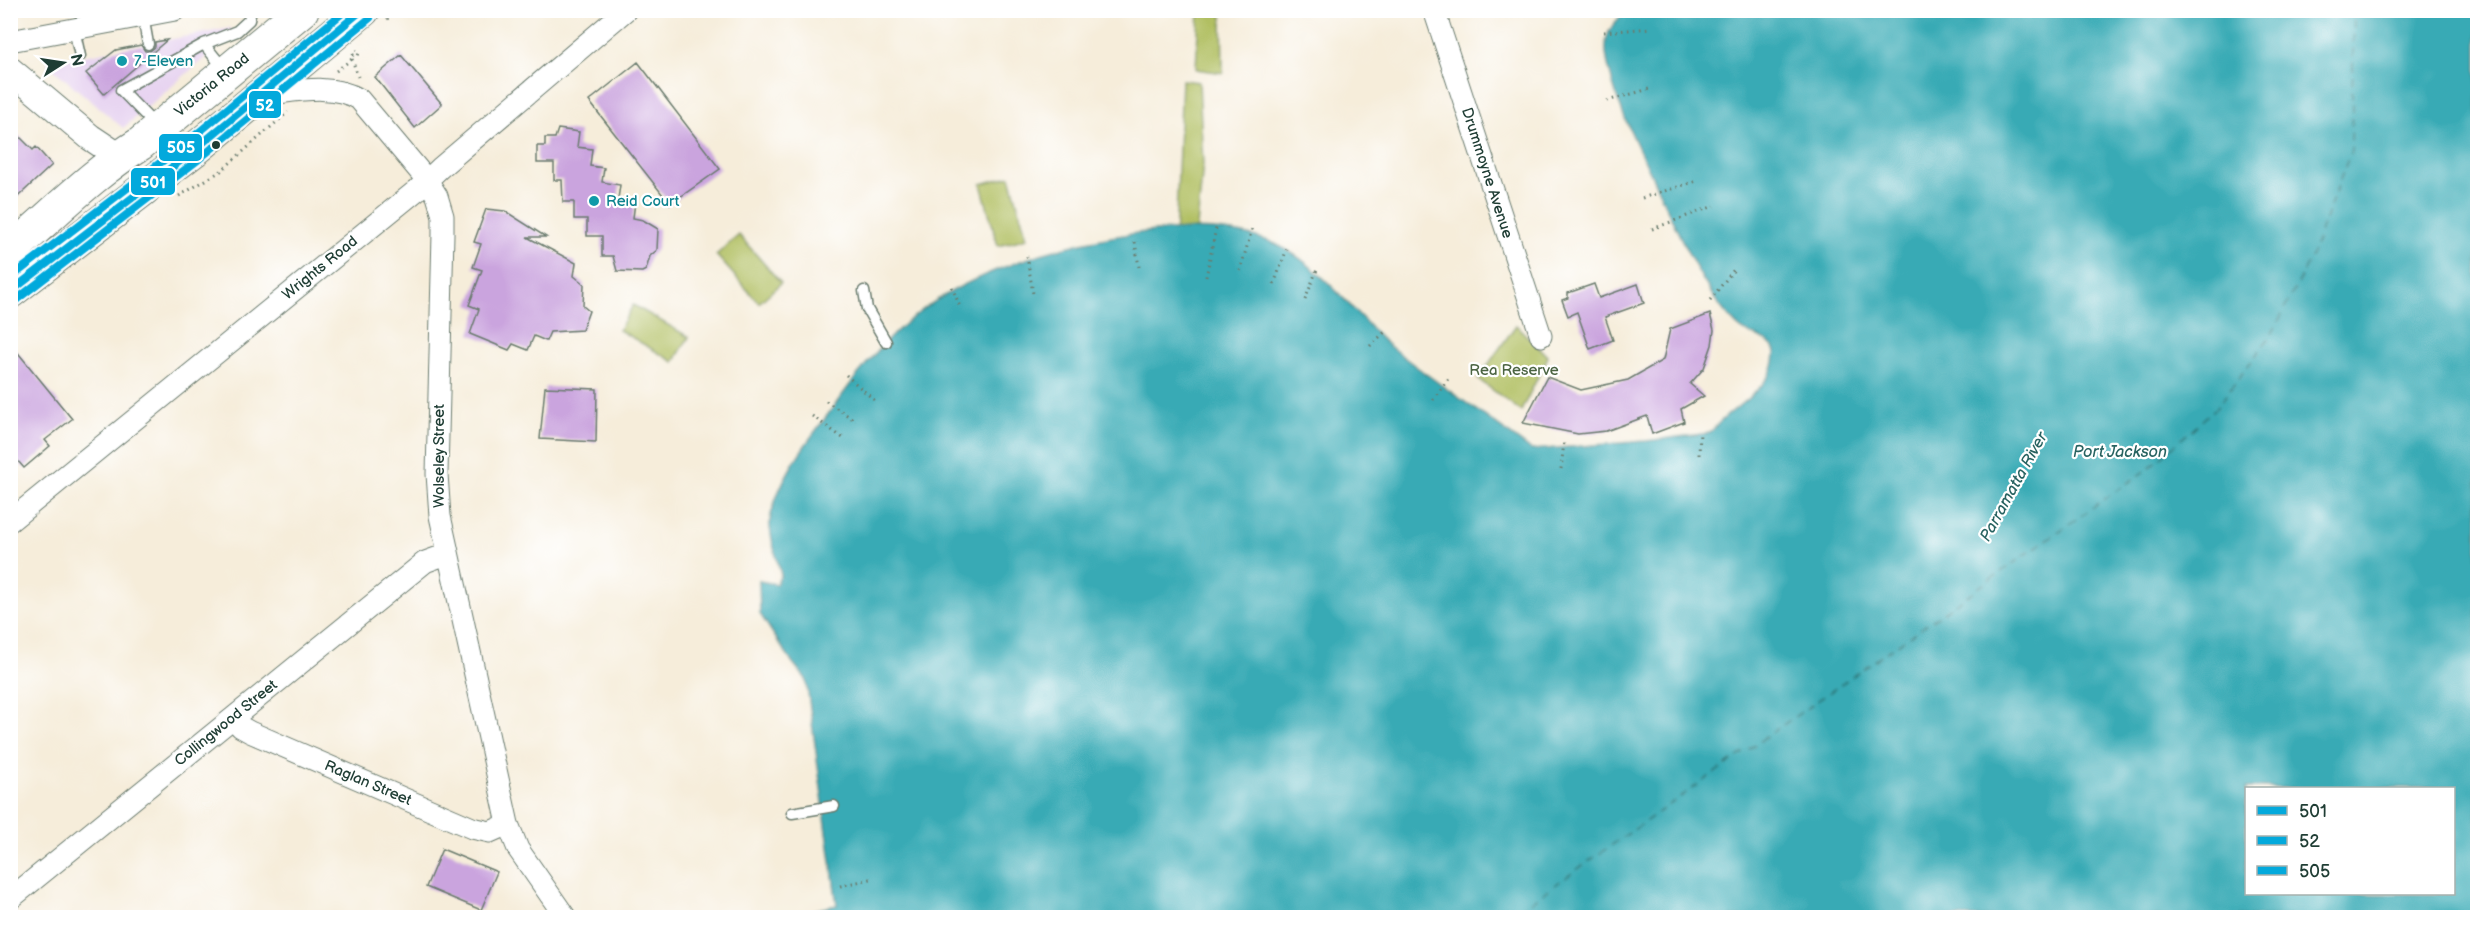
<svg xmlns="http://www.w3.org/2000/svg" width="2488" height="928" font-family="'Balsamiq Sans',sans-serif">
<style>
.built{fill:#e6d2f0}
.green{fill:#b1bf62;stroke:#687e4b;stroke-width:1.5}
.water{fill:#39aab5;stroke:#2c7474;stroke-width:1.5;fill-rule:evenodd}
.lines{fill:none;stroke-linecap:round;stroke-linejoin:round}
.ferry{stroke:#286361;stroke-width:1.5;stroke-dasharray:8 6;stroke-linecap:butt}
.building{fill:#caa4de}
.service-casing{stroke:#6a7b6e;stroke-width:13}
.minor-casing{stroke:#6a7b6e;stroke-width:23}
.tertiary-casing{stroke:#6a7b6e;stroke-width:28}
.trunk-casing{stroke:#6a7b6e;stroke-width:35}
.path{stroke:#6a7b6e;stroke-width:3;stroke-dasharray:1.5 4.5;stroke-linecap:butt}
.service{stroke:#fff;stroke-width:10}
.minor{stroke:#fff;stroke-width:21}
.tertiary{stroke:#fff;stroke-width:26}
.trunk{stroke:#fff;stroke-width:33}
.bus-1-casing{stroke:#fff;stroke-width:12}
.bus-2-casing{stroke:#fff;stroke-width:12}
.bus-3-casing{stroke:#fff;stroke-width:12}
.bus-1{stroke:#03a9dc;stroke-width:8}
.bus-2{stroke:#03a9dc;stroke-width:8}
.bus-3{stroke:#03a9dc;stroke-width:8}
.culture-dot{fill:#0f9aa8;stroke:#fff;stroke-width:2}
.bus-dot{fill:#1f3d34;stroke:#fff;stroke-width:2}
.labels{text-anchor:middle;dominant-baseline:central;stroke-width:4.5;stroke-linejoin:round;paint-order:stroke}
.culture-label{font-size:15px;fill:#0d838f;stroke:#fff;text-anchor:start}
.street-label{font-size:15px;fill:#1f3d34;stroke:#fff}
.park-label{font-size:15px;fill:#4b6442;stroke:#fff}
.water-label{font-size:16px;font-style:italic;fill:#286361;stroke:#fff}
.line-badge{stroke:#fff;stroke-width:2}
.badge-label{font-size:16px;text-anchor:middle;font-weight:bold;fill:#fff}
</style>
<rect width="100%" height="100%" fill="#fff"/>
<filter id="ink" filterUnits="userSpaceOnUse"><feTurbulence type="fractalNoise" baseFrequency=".0167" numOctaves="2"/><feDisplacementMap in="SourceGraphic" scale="12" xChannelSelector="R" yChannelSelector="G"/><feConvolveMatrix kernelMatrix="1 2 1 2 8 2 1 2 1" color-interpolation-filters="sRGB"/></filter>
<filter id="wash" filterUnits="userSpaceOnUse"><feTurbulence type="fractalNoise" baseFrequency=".008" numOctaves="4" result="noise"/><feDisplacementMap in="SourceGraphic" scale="24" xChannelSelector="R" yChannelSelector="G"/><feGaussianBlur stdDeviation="1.35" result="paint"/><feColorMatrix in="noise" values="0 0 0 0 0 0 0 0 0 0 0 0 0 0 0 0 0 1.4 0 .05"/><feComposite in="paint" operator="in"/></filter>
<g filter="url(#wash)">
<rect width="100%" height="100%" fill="#f6edda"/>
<path class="built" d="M231 28 233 34 123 128 46 63Z"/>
<path class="green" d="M1199 11H1222L1223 73 1196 69Z
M1182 80 1199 82 1203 164 1196 237 1175 240Z
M1010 176 1027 238 998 246 981 184Z
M739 235 781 283 759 303 716 255Z
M633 305 689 337 674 362 619 330Z
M1516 325 1548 357 1521 411 1478 379Z"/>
<path class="water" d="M1626 11H2477V917H815L814 910 837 905 806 679 789 658 760 614 759 581 776 584 781 575C778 561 768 533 770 520 777 482 803 447 826 417 854 379 882 339 921 311 999 253 1169 209 1263 239 1303 252 1334 288 1362 318 1370 326 1378 337 1387 344 1433 381 1484 414 1531 450L1646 441 1710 433C1728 407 1773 392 1775 355 1776 339 1751 337 1741 329 1732 322 1724 311 1717 302 1691 264 1674 223 1654 181 1638 146 1620 114 1611 76 1608 66 1605 55 1606 45 1606 30 1616 21 1626 11ZM2246 788H2454V894H2246Z"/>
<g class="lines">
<path class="ferry" d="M1508 918 2149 468 2216 408 2272 334 2310 259 2351 151 2354 10"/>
</g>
<g id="blocks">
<path class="building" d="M167 40 104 94 86 73 116 50 141 45 145 51H150L155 47V42Z
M401 55 442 104 415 128 375 77Z
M638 62 720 169 670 204 589 101Z
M10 127 33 150 36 147 52 165 10 204Z
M558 129 579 132 577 147 592 149 590 166 604 168 602 182 620 185 618 199 635 202 633 218 643 220 658 229 657 250 650 256 646 270 642 272 617 271 613 256H602V236H587V219H574V202H563L562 180H554V163H537V146H545V138H555Z
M486 209 505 211 546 237H527L576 263 574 276 584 284 583 306 589 311 582 330 550 332 546 341 534 336 528 350 513 344 509 350 470 334 479 309 469 305 482 270 473 267 481 244 474 242Z
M1594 284 1599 298 1638 284 1644 303 1605 317 1613 340 1590 349 1577 312 1568 316 1562 300 1568 298V293Z
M1710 314 1714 330 1712 345 1704 368 1690 384 1704 396 1681 409 1684 422 1652 434 1647 416 1606 431 1578 434 1523 423 1547 377 1581 390 1628 380 1663 360 1670 329Z
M10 343 72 419 45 440 50 446 24 468 10 452Z
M545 387 597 389 596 442 540 439Z
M442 849 497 872 481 910 426 887Z"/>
</g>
</g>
<g filter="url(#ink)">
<use href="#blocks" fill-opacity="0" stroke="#6a7b6e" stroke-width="1.5"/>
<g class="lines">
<g class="service-casing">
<path id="service" d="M143 16 148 44
M74 29 80 56
M204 44 225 70
M156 126 121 90 204 44 237 31 249 20 251 10
M864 291 867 309 886 342
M792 813 834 806"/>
</g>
<g class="minor-casing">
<path id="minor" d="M1434 10 1541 336
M10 41 175 10
M262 95C294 92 330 82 359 99L427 180 437 196 443 216V234L437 474 440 516 508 824 518 849 566 918
M10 521 417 190 440 168 626 10
M233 718 241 727 250 732 472 828 490 832 508 824
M10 899 425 562 447 554"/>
</g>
<g class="tertiary-casing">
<path id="tertiary" d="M10 70 90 137 120 157"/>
</g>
<g class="trunk-casing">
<path id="trunk" d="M10 251C53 215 93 173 140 144L302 10
M10 292 193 151 363 10"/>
</g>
<path class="path" d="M387 19 398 10
M1604 32 1651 28
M352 59 358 77
M336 71 352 59 353 55 358 56 359 53 356 50
M1607 101 1649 89
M179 196 221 171 288 112
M1642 198 1697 181
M1652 229 1714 206
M1135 242 1139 267
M1027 256 1033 294
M1240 271 1252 229
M1206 277 1216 228
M1274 284 1288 246
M952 287 960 307
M1305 300 1318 267
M1710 300 1736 267
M1370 346 1386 331
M846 375 874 400
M1433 400 1448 379
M826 401 856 421
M812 416 843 438
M1699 455 1700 432
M1561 469 1564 442
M840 886 875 878"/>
<use href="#service" class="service"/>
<use href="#minor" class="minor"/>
<use href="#tertiary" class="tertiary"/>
<use href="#trunk" class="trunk"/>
<g class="bus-1-casing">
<path id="bus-1" d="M10 292 193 151 362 10"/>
</g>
<g class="bus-2-casing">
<path id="bus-2" d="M16 300 199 159 370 18"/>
</g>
<g class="bus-3-casing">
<path id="bus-3" d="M10 278 186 143 346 10"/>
</g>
<use href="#bus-1" class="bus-1"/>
<use href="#bus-2" class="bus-2"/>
<use href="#bus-3" class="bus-3"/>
</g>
</g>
<g class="culture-dot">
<circle cx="122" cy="61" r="6"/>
<circle cx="594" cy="201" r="6"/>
</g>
<circle class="bus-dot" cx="216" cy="145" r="5"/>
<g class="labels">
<g class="culture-label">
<text x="134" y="61">7-Eleven</text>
<text x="606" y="201">Reid Court</text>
</g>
<g class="street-label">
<text transform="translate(212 85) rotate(-39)">Victoria Road</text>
<text transform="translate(1487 173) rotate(72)">Drummoyne Avenue</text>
<text transform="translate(320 268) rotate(-39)">Wrights Road</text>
<text transform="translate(439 456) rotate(-90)">Wolseley Street</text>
<text transform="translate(226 723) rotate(-39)">Collingwood Street</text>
<text transform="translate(368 783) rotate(23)">Raglan Street</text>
</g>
<g class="park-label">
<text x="1514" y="370">Rea Reserve</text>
</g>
<g class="water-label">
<text x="2120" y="452">Port Jackson</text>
<text transform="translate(2014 487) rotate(-61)">Parramatta River</text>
</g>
</g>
<g class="line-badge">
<rect x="248" y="90" width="34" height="29" rx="6" fill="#03a9dc"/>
<rect x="158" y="133" width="45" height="29" rx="6" fill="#03a9dc"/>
<rect x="130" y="167" width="46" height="29" rx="6" fill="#03a9dc"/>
</g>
<g class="badge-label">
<text x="265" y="111">52</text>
<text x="181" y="153">505</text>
<text x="153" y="188">501</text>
</g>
<rect width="2488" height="928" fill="none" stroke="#fff" stroke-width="36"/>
<rect x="2245" y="787" width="210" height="108" fill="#ffffff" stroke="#a5b1ae" stroke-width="1.5"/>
<rect x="2257" y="806" width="30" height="9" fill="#03a9dc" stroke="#a5b1ae" stroke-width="1.5"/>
<text x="2299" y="817" font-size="18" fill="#1f3d34">501</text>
<rect x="2257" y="836" width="30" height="9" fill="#03a9dc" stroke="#a5b1ae" stroke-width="1.5"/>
<text x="2299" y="847" font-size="18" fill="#1f3d34">52</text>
<rect x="2257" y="866" width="30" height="9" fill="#03a9dc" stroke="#a5b1ae" stroke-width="1.5"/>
<text x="2299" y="877" font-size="18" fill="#1f3d34">505</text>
<g transform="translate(63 63) rotate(78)" stroke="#ffffff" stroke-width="4.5" paint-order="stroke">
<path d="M0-4.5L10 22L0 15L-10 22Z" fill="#1f3d34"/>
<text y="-9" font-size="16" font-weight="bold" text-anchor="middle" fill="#1f3d34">N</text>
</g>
</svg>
